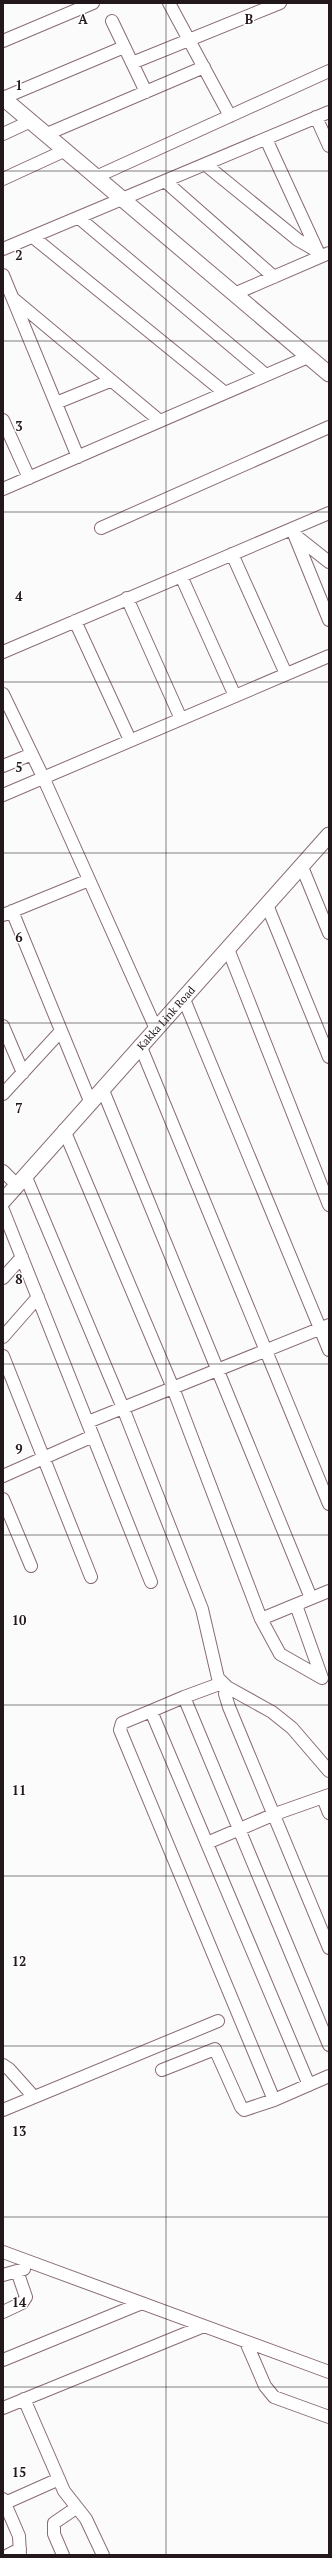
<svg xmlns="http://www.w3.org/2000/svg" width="332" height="2558" font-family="'PT Serif',serif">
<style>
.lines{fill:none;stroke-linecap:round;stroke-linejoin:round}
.minor-casing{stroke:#886c73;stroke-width:14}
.tertiary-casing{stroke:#886c73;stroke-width:17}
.minor{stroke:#fff;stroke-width:12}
.tertiary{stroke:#fff;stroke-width:15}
.grid{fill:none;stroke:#22171a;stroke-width:1;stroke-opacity:0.55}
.labels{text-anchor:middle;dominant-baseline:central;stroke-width:3;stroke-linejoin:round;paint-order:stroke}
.street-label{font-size:11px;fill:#22171a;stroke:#fff}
.grid-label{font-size:13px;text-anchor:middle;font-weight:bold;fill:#22171a;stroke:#fff;stroke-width:3;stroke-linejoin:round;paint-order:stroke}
</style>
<rect width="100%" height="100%" fill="#fbfbfb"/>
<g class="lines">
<g class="minor-casing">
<path id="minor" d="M169 3 230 116
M112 21 146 92
M3 41 93 3
M132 63 280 3
M3 98 124 47
M316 117 329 146
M3 134 31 121
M47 134 204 67
M266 139 318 252
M206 165 298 240 317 251
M98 176 329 71
M3 179 66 150
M166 182 274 277
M79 218 266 375
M33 237 225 393
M3 249 329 112
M3 275 78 457
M234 294 329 253
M15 300 160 421
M56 403 110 381
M3 420 29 478
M3 489 308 357
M101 528 329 427
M292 529 329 620
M296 536 329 562
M232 554 286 674
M181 576 235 696
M127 598 181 719
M75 621 130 740
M3 652 329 513
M3 694 43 777 156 1029
M3 766 32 754
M3 795 329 656
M302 867 329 933
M267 905 329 1057
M12 911 90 1101
M3 915 89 880
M228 949 329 1205
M183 997 329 1350
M3 1026 23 1073
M140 1045 329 1504
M102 1088 311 1598
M3 1094 61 1031
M64 1130 173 1388 261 1619 329 1591
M3 1171 17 1185
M25 1175 123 1408 202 1609 218 1678 227 1687 272 1712 292 1728 329 1771
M3 1210 151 1582
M3 1278 22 1257
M3 1337 38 1297
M3 1356 91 1577
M88 1422 329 1325
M3 1476 93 1436
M3 1499 31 1566
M261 1619 280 1654 322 1678 296 1605
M222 1683 184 1697 329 2045
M227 1687 225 1694 229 1707 329 1948
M184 1697 151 1711 309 2085
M151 1711 122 1723 120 1730 274 2100
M323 1798 329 1813
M207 1843 275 1814 329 1795
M3 2065 9 2069 34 2097
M162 2070 215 2049 241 2107 244 2110 274 2100 329 2076
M3 2110 218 2021
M3 2252 329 2372
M3 2275 24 2269
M3 2312 22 2303 26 2297 17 2271
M246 2342 265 2386 274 2397 329 2417
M3 2360 142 2303
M24 2399 64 2491 86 2519 103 2555
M3 2408 204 2326
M3 2499 19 2536 20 2555
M3 2504 59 2479
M8 2555 20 2549
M63 2555 54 2534V2523L76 2508"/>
</g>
<g class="tertiary-casing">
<g id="tertiary">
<path d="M3 98 329 374"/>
<path id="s1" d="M3 1201 329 835"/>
</g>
</g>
<use href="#minor" class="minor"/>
<use href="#tertiary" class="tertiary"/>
</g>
<path class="grid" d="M166 3V2555M3 171H329M3 341H329M3 512H329M3 682H329M3 853H329M3 1023H329M3 1194H329M3 1364H329M3 1535H329M3 1705H329M3 1876H329M3 2046H329M3 2217H329M3 2387H329"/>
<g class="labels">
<g class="street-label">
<text stroke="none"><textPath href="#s1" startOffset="245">Kakka Link Road</textPath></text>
</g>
</g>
<g class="grid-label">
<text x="83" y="24">A</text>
<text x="249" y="24">B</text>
<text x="19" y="90">1</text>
<text x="19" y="260">2</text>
<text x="19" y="431">3</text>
<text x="19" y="601">4</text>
<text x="19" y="772">5</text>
<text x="19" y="942">6</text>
<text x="19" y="1113">7</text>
<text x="19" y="1284">8</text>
<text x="19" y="1454">9</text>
<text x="19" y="1625">10</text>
<text x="19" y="1795">11</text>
<text x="19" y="1966">12</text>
<text x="19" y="2136">13</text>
<text x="19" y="2307">14</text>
<text x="19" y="2477">15</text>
</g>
<rect width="332" height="2558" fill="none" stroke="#22171a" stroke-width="8"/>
</svg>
